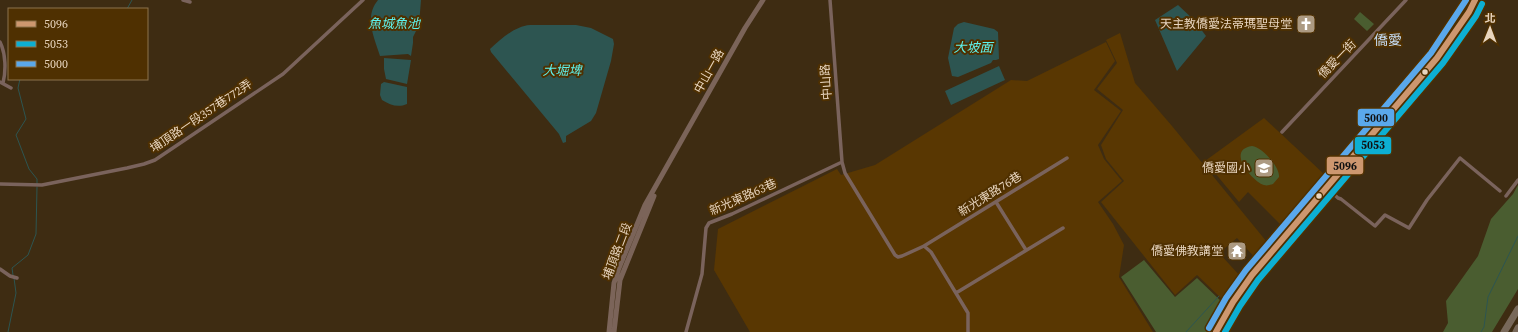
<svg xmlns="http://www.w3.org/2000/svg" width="1518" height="332" font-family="'Source Serif 4','Noto Sans TC',serif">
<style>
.built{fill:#593702}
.green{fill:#4a5d30}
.water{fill:#2d5551}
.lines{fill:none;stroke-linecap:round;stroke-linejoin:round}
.stream{stroke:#2d5551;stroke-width:1}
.street{stroke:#7a635c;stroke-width:3.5}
.secondary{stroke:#7b6459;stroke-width:5}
.primary{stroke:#756255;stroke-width:6}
.highway{stroke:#786859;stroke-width:7}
.bus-1-casing{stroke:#4f3001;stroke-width:9}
.bus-2-casing{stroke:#4f3001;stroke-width:9}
.bus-3-casing{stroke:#4f3001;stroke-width:9}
.bus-1{stroke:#cd976f;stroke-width:6}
.bus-2{stroke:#0dafd3;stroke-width:6}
.bus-3{stroke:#5aa8eb;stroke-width:6}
.bus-dot{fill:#e8d5bf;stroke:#4f3001;stroke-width:1.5}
.labels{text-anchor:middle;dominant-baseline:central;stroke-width:4;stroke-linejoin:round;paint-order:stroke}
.poi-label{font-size:12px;fill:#e8d5bf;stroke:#4f3001;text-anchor:end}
.street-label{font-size:12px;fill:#e8d5bf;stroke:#4f3001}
.water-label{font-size:13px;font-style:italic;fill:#5ef2ec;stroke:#4f3001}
.quarter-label{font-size:14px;fill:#c5dbf2;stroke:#4f3001}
.line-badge{stroke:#4f3001;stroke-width:1.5}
.pale-badge-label{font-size:11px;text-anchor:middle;font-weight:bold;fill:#111}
</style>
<rect width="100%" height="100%" fill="#3e2c12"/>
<path class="built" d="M1120 33 1135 83 1172 126 1271 247 1257 260 1237 238 1219 253 1241 277 1225 302 1197 275 1175 295 1101 202 1124 181 1106 159 1101 145 1123 110 1097 89 1117 63 1106 40Z
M1106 42 1115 61 1094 90 1121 111 1098 145 1104 159 1122 181 1098 202 1113 224 1124 245 1119 277 1153 332H750L714 270 718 229 837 169 841 175 875 165 1011 80 1027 81Z
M1264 118 1325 175 1326 180 1284 228 1248 192 1239 202 1205 161Z"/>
<path class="green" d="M1360 12 1374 24 1367 31 1354 19Z
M1252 146C1262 147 1280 167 1279 177L1273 184C1270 185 1267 186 1264 185 1253 182 1225 150 1252 146Z
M1518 185V289L1492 332H1443L1448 323 1446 301 1478 256 1491 219 1513 194Z
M1144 260 1175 297 1197 278 1224 304 1209 332H1156L1121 277Z"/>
<path class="water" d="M378 0H421L419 25 413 37V43L411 56 408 54 380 56C374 37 364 17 378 0Z
M1178 5 1194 20 1206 36 1177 71 1155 20Z
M964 22 994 29 998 32 999 59 996 60H993L991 63 958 77 952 76 948 58 954 28 958 24Z
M530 25H576L591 28 613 39 614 44 611 61 596 113 591 121 566 136V142L563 143 559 134 491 52 490 49C501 39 515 26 530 25Z
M384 58 411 60 407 84 386 79 384 69Z
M999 66 1005 80 951 105 945 91Z
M384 82 407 87V104C398 108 390 105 382 100L380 95 381 84Z"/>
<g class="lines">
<path class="stream" d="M127 9 132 0
M20 79 18 88 26 119 16 135 29 169 37 179V184
M13 275 12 268 28 255 36 234 37 187
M8 332 16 293 14 278
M1186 332 1219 296
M1481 332 1484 327 1488 297 1518 236"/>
<path class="street" d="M183 0 190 2
M830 0 842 162 845 173 895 255 898 257 902 256 924 246 931 252 968 313V332
M0 42C6 54 6 71 3 83
M0 82 11 88
M1282 132 1406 0
M0 184 42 185 127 168 144 164 155 160 283 74 363 0
M1329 190 1338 198 1341 199 1375 226 1385 215 1409 228 1427 200 1460 158 1500 191
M1506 196 1518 180
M996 202 1026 250
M924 246 1067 158
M0 269 10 276 17 278
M956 293 1063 228
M686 332 702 274 706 228 709 223 732 214 842 162"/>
<path class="secondary" d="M609 332 614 283 619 268 645 205 745 28 763 0
M614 332 620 280 654 196"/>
<path class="primary" d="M1216 332 1233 302 1252 275 1437 58 1463 19 1469 12 1475 0
M1222 332 1236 307 1254 280 1443 59 1468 21 1469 12"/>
<path class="highway" d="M1504 332 1518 309
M1516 332 1518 328"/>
<g class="bus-1-casing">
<path id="bus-1" d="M1216 332 1233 302 1252 275 1437 58 1469 12 1475 0"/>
</g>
<g class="bus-2-casing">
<path id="bus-2" d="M1225 332 1240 306 1258 280 1443 63 1476 16 1482 4"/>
</g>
<g class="bus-3-casing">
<path id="bus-3" d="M1209 328 1226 298 1246 270 1431 53 1466 0"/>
</g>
<use href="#bus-1" class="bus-1"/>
<use href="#bus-2" class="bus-2"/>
<use href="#bus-3" class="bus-3"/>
</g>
<defs>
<g id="church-square" transform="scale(1)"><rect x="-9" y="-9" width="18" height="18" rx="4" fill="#ac9a82" stroke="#4f3001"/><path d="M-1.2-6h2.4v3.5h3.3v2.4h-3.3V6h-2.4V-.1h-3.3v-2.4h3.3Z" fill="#fff"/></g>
<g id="school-square" transform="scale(1)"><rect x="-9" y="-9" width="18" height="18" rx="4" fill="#ac9a82" stroke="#4f3001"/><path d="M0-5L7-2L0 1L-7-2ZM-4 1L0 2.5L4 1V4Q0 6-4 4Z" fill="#fff"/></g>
<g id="temple-square" transform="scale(1)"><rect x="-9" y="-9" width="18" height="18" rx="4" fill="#ac9a82" stroke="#4f3001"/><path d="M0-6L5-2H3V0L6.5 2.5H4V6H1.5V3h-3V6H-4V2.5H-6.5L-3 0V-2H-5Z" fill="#fff"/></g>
</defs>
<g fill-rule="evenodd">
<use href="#church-square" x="1306" y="24"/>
<use href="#school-square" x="1264" y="168"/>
<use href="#temple-square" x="1237" y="251"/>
</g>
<g class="bus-dot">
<circle cx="1425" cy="72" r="3.5"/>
<circle cx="1319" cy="196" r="3.5"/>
</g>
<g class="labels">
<g class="poi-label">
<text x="1292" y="24">天主教僑愛法蒂瑪聖母堂</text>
<text x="1250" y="168">僑愛國小</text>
<text x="1223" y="251">僑愛佛教講堂</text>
</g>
<g class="street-label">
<text transform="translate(1337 59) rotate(-46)">僑愛一街</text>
<text transform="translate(709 71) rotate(-61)">中山一路</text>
<text transform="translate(826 82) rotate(-94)">中山路</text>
<text transform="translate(201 116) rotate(-34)">埔頂路一段357巷772弄</text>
<text transform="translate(990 194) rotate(-32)">新光東路76巷</text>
<text transform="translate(743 197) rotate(-24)">新光東路63巷</text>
<text transform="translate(617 251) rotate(-69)">埔頂路二段</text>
</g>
<g class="water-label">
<text x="394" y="23">魚城魚池</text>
<text x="973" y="47">大坡面</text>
<text x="562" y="70">大堀埤</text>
</g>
<g class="quarter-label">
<text x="1388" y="40">僑愛</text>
</g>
</g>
<g class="line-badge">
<rect x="1357" y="108" width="38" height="19" rx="4" fill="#5aa8eb"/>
<rect x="1354" y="136" width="38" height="19" rx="4" fill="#0dafd3"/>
<rect x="1326" y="156" width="38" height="19" rx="4" fill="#cd976f"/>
</g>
<g class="pale-badge-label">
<text x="1376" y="122">5000</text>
<text x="1373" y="149">5053</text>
<text x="1345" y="170">5096</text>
</g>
<rect x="8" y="8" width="140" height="72" fill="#4f3001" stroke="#8c724d"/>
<rect x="16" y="21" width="20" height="6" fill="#cd976f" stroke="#8c724d"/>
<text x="44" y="28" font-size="12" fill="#e8d5bf">5096</text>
<rect x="16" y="41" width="20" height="6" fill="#0dafd3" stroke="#8c724d"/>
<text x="44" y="48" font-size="12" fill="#e8d5bf">5053</text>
<rect x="16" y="61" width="20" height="6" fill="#5aa8eb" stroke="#8c724d"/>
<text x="44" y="68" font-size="12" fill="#e8d5bf">5000</text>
<g transform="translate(1490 28) rotate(1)" stroke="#4f3001" stroke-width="3" paint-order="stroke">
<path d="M0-3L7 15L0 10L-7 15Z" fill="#e8d5bf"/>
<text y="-6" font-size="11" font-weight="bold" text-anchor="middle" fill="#e8d5bf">北</text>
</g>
</svg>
